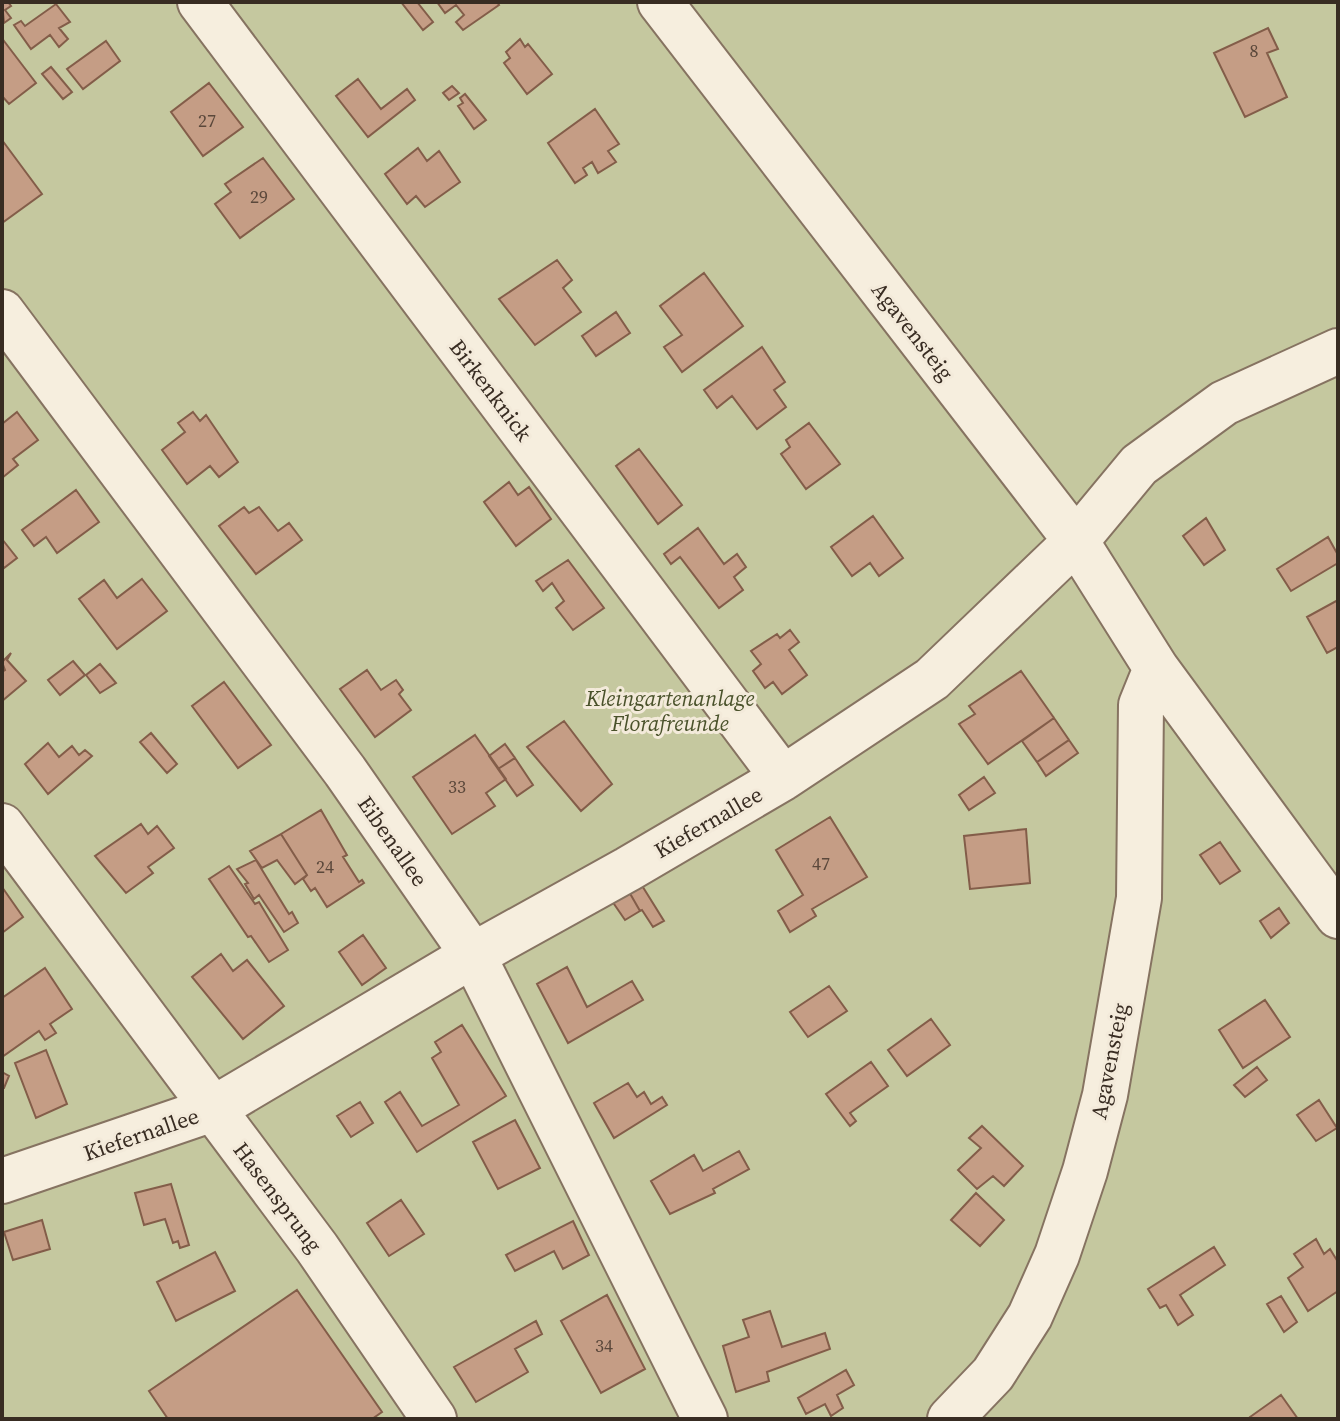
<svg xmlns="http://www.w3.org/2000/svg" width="1340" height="1421" font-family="'Source Serif 4',serif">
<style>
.green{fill:#c5c89f}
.building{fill:#c59d85;stroke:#835d49;stroke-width:2}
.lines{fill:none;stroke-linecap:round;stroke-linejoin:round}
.minor-casing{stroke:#867361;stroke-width:48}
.minor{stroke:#f6eede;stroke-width:44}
.labels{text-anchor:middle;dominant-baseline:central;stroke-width:6;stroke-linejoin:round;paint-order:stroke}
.number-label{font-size:18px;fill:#5b483b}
.street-label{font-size:22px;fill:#382c22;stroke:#f3eada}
.park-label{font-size:22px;font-style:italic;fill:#4a522b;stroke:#f3eada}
</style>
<rect width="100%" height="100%" fill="#ebe0cb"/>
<path class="green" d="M2 2H1338V1419H2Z"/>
<path class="building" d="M2 2H8L11 6 5 10 11 18 4 23Z
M401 2H417L433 22 423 30Z
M437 2H497L499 5 463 30 456 22 464 15 456 5 445 13Z
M56 4 70 22 59 28 68 39 59 47 50 35 31 49 14 25 21 21 25 26Z
M1268 28 1278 49 1267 53 1287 97 1245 117 1214 53Z
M520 39 525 47 528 44 552 74 527 94 504 63 510 58 506 52Z
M4 41 36 83 9 104 2 96V43Z
M106 41 120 61 83 89 67 69Z
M51 67 72 92 63 99 42 74Z
M358 79 381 109 407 89 415 100 368 137 336 96Z
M209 83 243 127 203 156 171 112Z
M452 86 459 93 449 100 443 93Z
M465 94 486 120 474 129 458 106 463 103 460 98Z
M595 109 619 144 608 151 616 162 598 173 592 162 583 168 587 175 575 183 548 143Z
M2 140 42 194 2 223Z
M418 148 427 161 439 151 460 182 425 207 416 196 407 204 385 174Z
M263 158 294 199 240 238 215 204 231 192 225 184Z
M557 260 572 280 563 288 581 312 535 345 499 299Z
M704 273 743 326 682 372 664 347 682 335 660 306Z
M616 312 630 333 596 356 582 336Z
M762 347 785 382 774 390 786 407 757 429 732 396 717 408 704 390Z
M17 412 38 440 13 459 18 465 2 478V424Z
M193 412 200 421 206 415 238 462 219 477 210 466 187 484 162 450 185 432 178 423Z
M809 423 840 464 806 489 781 454 790 447 786 440Z
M639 449 682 505 658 524 616 466Z
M509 482 518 495 529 487 551 519 516 546 484 502Z
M76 490 99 522 57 553 46 537 34 546 22 530Z
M244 507 249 513 259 507 278 531 289 523 302 540 256 574 219 526Z
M873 516 903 558 879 576 870 563 852 576 831 547Z
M1206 518 1225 550 1204 565 1183 536Z
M698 528 724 564 737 554 746 567 734 577 743 590 719 608 680 557 671 564 664 554Z
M1328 537 1338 555V563L1291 591 1277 569Z
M2 539 17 558 4 568 2 565Z
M568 560 604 608 573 630 556 608 564 601 552 583 543 591 536 581Z
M142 579 167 611 117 649 79 599 104 580 117 598Z
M1338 600V647L1327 653 1307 617Z
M790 630 799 642 789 650 807 675 782 694 773 682 765 688 753 671 761 664 751 651 777 634 780 638Z
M11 653 7 660 26 681 2 701V672L5 670 2 662Z
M73 661 85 675 60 695 48 680Z
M100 664 116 683 100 693 86 675Z
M367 670 381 690 396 680 403 690 399 694 411 710 375 737 340 689Z
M1021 671 1054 718 988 764 959 724 975 714 969 706Z
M224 682 271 745 238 768 192 706Z
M1054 718 1069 740 1037 762 1022 741Z
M564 721 612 784 581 811 527 747Z
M151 733 177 764 167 773 140 742Z
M475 735 506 779 486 793 495 806 452 834 413 777Z
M1069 740 1078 753 1046 776 1037 762Z
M48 743 59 757 72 746 79 755 85 750 92 756 48 794 25 764Z
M505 744 515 758 498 769 489 756Z
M515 758 533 785 517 796 498 769Z
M984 777 995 793 969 810 959 795Z
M321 810 347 855 343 857 359 882 362 880 364 883 327 907 315 888 311 891 303 879 307 875 281 834Z
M830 817 867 877 812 909 816 916 790 932 778 911 803 895 776 850Z
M141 824 148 834 157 826 174 848 148 867 153 873 126 893 95 856Z
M1026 829 1030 883 970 889 964 836Z
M281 834 307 875 295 884 277 860 262 868 250 851Z
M1220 842 1240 871 1220 884 1200 855Z
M256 860 289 914 292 912 298 923 284 932 259 895 254 899 245 884 248 883 237 869Z
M229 866 255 904 259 902 288 950 269 962 251 936 248 937 209 879Z
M641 884 664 921 653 927 642 910 640 911 628 890Z
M2 887 23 917 2 933Z
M628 890 640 911 625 920 612 901Z
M1279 908 1289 923 1271 938 1260 921Z
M363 935 386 968 362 985 339 952Z
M221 954 233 971 247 960 284 1006 243 1039 192 977Z
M567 967 587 1007 632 981 643 1000 568 1043 537 984Z
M45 968 72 1009 50 1024 56 1033 45 1040 39 1031 2 1057V998Z
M829 986 847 1011 808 1037 790 1012Z
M1265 1000 1290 1037 1243 1068 1219 1030Z
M931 1019 950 1045 907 1076 888 1050Z
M462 1025 506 1096 417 1152 385 1102 400 1092 422 1126 459 1105 432 1058 441 1052 435 1042Z
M46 1050 67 1104 36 1118 15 1063Z
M871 1062 888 1086 850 1113 856 1121 850 1126 826 1094Z
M1257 1067 1267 1080 1245 1097 1234 1085Z
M2 1072 9 1076 4 1088H2Z
M628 1083 637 1097 644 1092 651 1104 662 1097 667 1105 614 1138 594 1103Z
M1319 1100 1337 1128 1316 1141 1297 1115Z
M360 1102 373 1123 351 1137 337 1116Z
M515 1120 540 1168 498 1189 473 1142Z
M982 1126 1023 1166 1004 1186 993 1176 977 1189 958 1170 981 1148 969 1138Z
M739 1151 749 1169 713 1189 715 1193 670 1214 651 1181 694 1155 703 1171Z
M171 1184 189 1245 180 1248 178 1241 173 1243 165 1219 144 1225 135 1193Z
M976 1193 1004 1220 980 1246 951 1220Z
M401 1200 424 1234 389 1256 367 1223Z
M42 1220 50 1249 13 1260 4 1232Z
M573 1221 589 1255 563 1269 554 1251 515 1271 506 1255Z
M1316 1239 1324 1254 1330 1249 1338 1262V1291L1308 1311 1288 1278 1303 1267 1294 1254Z
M1214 1247 1225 1265 1180 1295 1193 1315 1178 1325 1166 1305 1160 1308 1148 1289Z
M215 1252 235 1291 176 1321 157 1282Z
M297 1290 382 1412 372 1419H168L149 1391Z
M607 1295 645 1369 601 1393 561 1321Z
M1281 1296 1297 1322 1284 1332 1267 1304Z
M770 1311 782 1347 825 1333 830 1349 767 1372 769 1381 736 1392 723 1346 749 1337 743 1320Z
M536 1321 542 1334 515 1349 528 1372 476 1402 454 1367Z
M846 1370 854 1385 837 1395 843 1408 831 1416 825 1404 806 1414 798 1398Z
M1281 1395 1298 1419H1251L1250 1417Z"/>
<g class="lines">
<g class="minor-casing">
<path id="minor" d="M200 2 783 778
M660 2 1076 541 1156 668 1338 916
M2 312 345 771 473 955 705 1419
M2 826 317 1248 434 1419
M2 1181 213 1109 473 955 628 869 783 778 932 679 1076 541 1139 465 1224 403 1338 351
M950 1419 993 1374 1030 1316 1057 1255 1085 1171 1105 1095 1139 898 1141 705 1156 668"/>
</g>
<use href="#minor" class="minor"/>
</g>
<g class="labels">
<g class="number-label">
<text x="1254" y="50">8</text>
<text x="207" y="120">27</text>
<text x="259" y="196">29</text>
<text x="457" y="786">33</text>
<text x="821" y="863">47</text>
<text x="325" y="866">24</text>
<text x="604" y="1345">34</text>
</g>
<g class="street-label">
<text transform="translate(913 331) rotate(52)">Agavensteig</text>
<text transform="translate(491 390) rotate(53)">Birkenknick</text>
<text transform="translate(708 822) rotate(-30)">Kiefernallee</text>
<text transform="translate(393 841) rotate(55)">Eibenallee</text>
<text transform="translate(1109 1061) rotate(-79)">Agavensteig</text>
<text transform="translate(141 1134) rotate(-19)">Kiefernallee</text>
<text transform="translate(278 1197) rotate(53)">Hasensprung</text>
</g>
<g class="park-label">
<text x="670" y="698">Kleingartenanlage<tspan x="670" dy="25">Florafreunde</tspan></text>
</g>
</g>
<rect width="1340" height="1421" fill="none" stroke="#382c22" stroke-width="8"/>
</svg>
